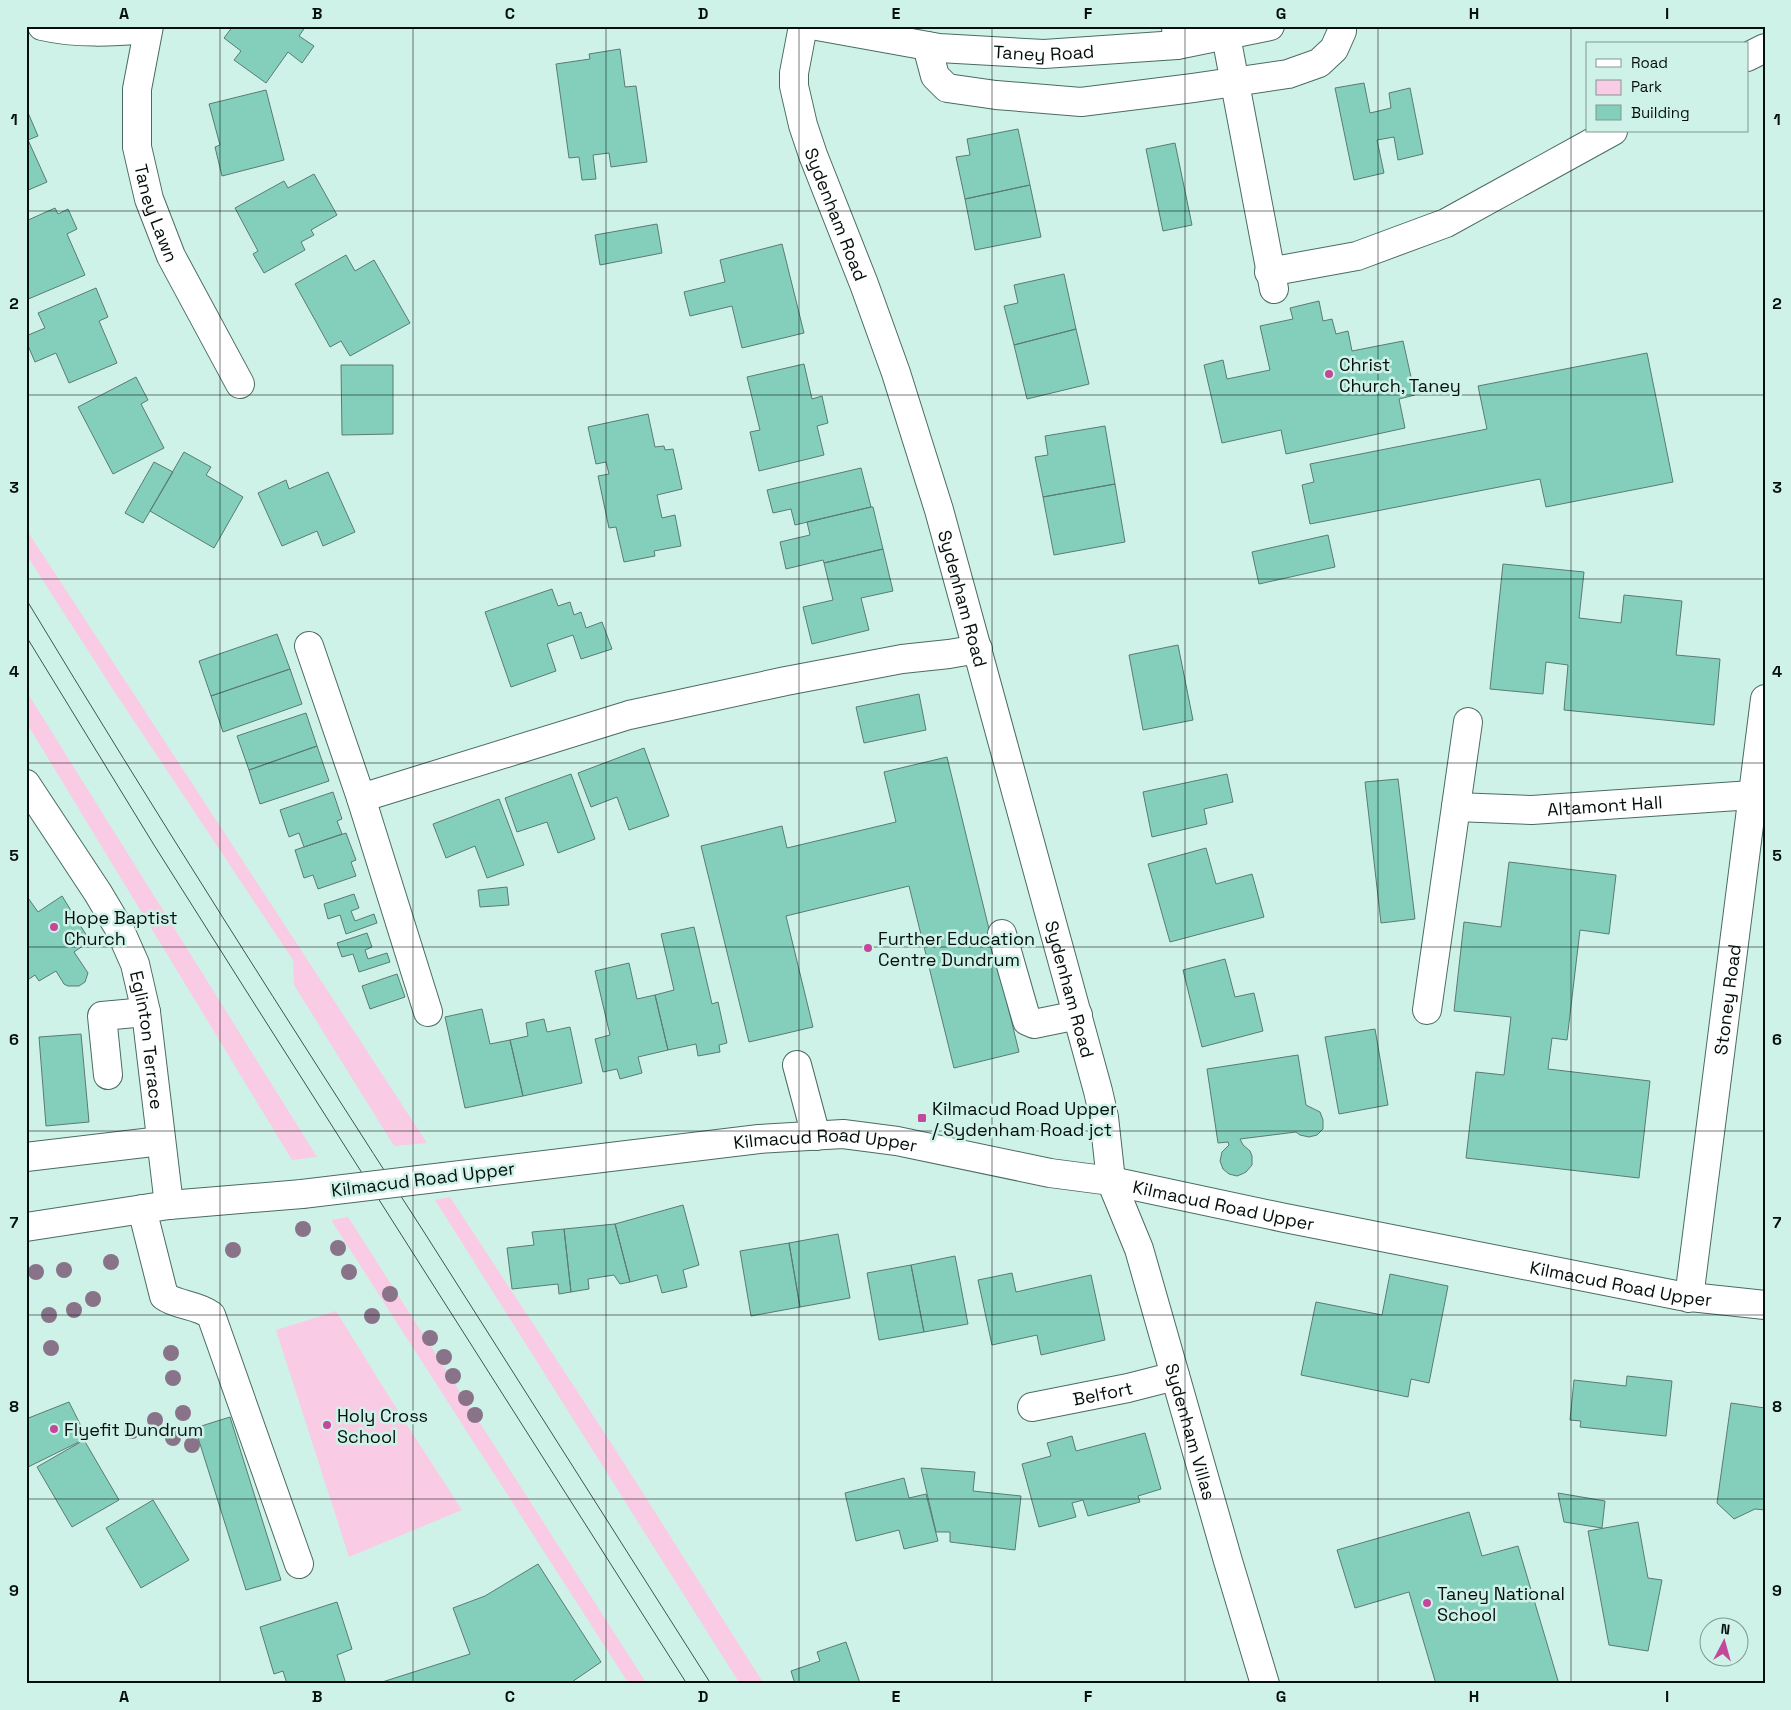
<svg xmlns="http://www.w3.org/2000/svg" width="1791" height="1710" font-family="'Space Grotesk',sans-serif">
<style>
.green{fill:#f9cbe5}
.building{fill:#84cfbb;stroke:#5b7b72}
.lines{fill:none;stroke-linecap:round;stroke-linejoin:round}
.minor-casing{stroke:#4b6b62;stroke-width:30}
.major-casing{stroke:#4b6b62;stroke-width:30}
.minor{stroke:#fff;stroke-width:28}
.major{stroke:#fff;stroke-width:28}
.tram{stroke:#41534e;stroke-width:1}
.minor-bridge-casing{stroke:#4b6b62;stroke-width:30;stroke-linecap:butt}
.minor-bridge{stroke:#fff;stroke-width:28}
.tree{fill:#887388}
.grid{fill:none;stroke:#05100d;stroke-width:1;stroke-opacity:0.55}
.poi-dot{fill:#c3489a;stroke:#cff2e8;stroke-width:2}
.labels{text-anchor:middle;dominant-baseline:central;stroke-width:5;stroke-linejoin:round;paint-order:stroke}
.street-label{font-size:18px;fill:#05100d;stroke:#cff2e8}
.poi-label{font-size:18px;fill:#05100d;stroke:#cff2e8;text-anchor:start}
.neatline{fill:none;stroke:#05100d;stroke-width:2}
.grid-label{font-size:16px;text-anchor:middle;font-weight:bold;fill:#05100d}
</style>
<rect width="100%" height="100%" fill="#cff2e8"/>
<path class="green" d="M26 529 427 1143 394 1146 294 985 293 960 112 688 26 554Z
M26 690 35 705 317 1157 292 1160 26 722Z
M450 1197 613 1446 764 1684H740L435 1200Z
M348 1217 647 1684H629L331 1220Z
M336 1311 398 1411 462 1510 349 1557 276 1330Z"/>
<path class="building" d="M233 26H306L299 36 314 46 302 63 288 52 266 83 234 60 241 51 224 38Z
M620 49 625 87 636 86 647 162 611 167 609 153 593 155 596 179 582 180 579 157 569 158 556 64 590 59 589 54Z
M1364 83 1370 113 1391 108 1389 93 1410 88 1423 154 1398 160 1394 137 1377 140 1384 173 1354 180 1335 88Z
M266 90 284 160 222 176 215 147 220 145 209 104Z
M26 108 38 136 28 140 47 182 26 191Z
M1018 129 1030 185 965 199 956 157 970 155 967 139Z
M1175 143 1192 225 1163 231 1146 149Z
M314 174 337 215 311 230 314 235 301 242 305 250 264 273 253 254 258 251 235 208 284 181 288 188Z
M1030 185 1041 237 975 250 965 199Z
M55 208 58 214 68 209 77 229 67 234 85 275 26 300V221Z
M657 224 662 253 600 265 595 235Z
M782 244 804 333 742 348 732 306 690 316 684 292 725 282 720 260Z
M346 255 355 271 374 260 410 323 350 356 341 341 330 347 295 284Z
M1064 274 1076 329 1014 345 1004 306 1018 303 1014 285Z
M96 288 108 317 99 321 117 363 69 383 56 353 35 362 26 341V336L45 328 38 313Z
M1319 301 1323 321 1332 319 1336 334 1348 331 1352 351 1403 341 1415 395 1399 399 1405 428 1286 454 1281 430 1222 443 1204 365 1223 360 1227 379 1270 370 1260 326 1293 319 1290 308Z
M1076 329 1089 384 1027 399 1014 345Z
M1647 353 1673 482 1546 507 1540 479 1310 524 1302 485 1314 482 1310 464 1487 429 1478 386Z
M804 364 812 399 822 396 828 423 817 426 824 455 759 471 750 432 760 430 747 377Z
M341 365H393V434L342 435Z
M136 377 148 400 141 404 164 448 113 474 78 407Z
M648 414 655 447 664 446 665 450 673 449 682 489 657 495 662 518 675 515 681 546 654 551 655 556 624 562 616 527 609 528 598 476 609 474 606 462 596 464 588 427Z
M1105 426 1115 484 1043 497 1035 457 1048 455 1045 436Z
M184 452 211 467 206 475 243 497 214 548 150 511Z
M154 462 173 472 143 523 125 513Z
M861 468 871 507 795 525 791 509 773 513 767 490Z
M328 472 355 532 323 546 317 531 282 546 258 493 286 480 289 489Z
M1115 484 1125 542 1054 555 1043 497Z
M871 507H873L883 549 824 563 823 560 786 569 780 542 810 535 807 522Z
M1328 535 1335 567 1259 584 1252 552Z
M883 549 893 591 861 598 869 630 812 644 803 607 833 600 824 563Z
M1503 564 1584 572 1579 618 1621 623 1624 595 1682 601 1676 655 1720 659 1714 725 1564 710 1568 665 1546 662 1543 694 1490 689Z
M552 589 558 606 570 602 574 615 581 612 586 628 602 622 612 649 581 659 573 635 547 644 556 671 511 687 485 612Z
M277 634 290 669 211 696 199 661Z
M1178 645 1193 720 1143 730 1129 655Z
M290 669 302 704 223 732 211 696Z
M919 694 926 730 864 743 856 707Z
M306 713 317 746 249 770 237 736Z
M317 746 329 781 260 804 249 770Z
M644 748 669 816 629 830 617 797 591 807 578 773Z
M947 757 1019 1052 954 1068 909 886 786 916 813 1027 749 1042 701 846 782 826 787 848 896 822 884 772Z
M571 774 595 839 558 853 547 822 517 832 505 798Z
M1227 774 1233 802 1204 809 1207 824 1152 837 1143 792Z
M1398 779 1415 919 1381 923 1365 782Z
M333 792 342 819 337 821 342 834 304 847 299 833 289 837 280 810Z
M499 799 524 865 487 878 475 846 446 858 433 824Z
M346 833 356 860 351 862 356 876 318 889 313 875 304 878 295 850Z
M1206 848 1216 884 1252 874 1264 917 1170 942 1148 864Z
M1509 862 1616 875 1609 934 1580 930 1567 1040 1552 1038 1548 1069 1650 1081 1639 1178 1466 1158 1476 1072 1504 1075 1511 1017 1454 1011 1464 922 1501 927Z
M507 887 509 905 480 907 478 890Z
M354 894 359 908 351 911 355 921 374 914 377 923 346 934 340 915 328 919 324 904Z
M26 895 38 912 62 896 90 941 74 952 88 973 85 982 79 986H68L64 984 56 971 39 981 35 975 26 981Z
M694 927 712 1004 718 1002 727 1043 719 1045 720 1052 698 1056 696 1044 668 1050 655 995 674 990 661 934Z
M367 933 372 947 365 950 368 959 387 953 390 962 359 972 353 954 342 957 337 943Z
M1225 959 1235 997 1254 993 1263 1031 1202 1047 1183 970Z
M629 963 637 999 655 995 668 1050 638 1057 642 1073 620 1079 617 1069 603 1072 595 1039 610 1035 595 971Z
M397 974 405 997 370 1009 362 986Z
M482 1009 490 1044 510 1040 523 1096 465 1108 445 1017Z
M544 1019 547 1032 570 1027 582 1083 523 1096 510 1040 528 1036 526 1023Z
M1375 1029 1388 1105 1339 1114 1325 1037Z
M81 1034 89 1122 46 1126 39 1037Z
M1298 1055 1306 1105 1320 1112 1323 1120V1129L1317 1135 1309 1137 1300 1135 1296 1132 1240 1139 1243 1145 1250 1151 1252 1156V1165L1246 1172 1242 1174 1237 1176 1229 1174 1223 1169 1220 1161 1222 1152 1229 1145 1228 1142 1218 1143 1207 1069Z
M683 1205 699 1265 683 1270 687 1287 662 1293 657 1275 630 1282 615 1224Z
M615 1224 630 1282 620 1284 614 1275 588 1279 589 1289 571 1292 564 1229Z
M564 1229 571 1292 559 1294 558 1284 512 1289 507 1248 534 1245 532 1232Z
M838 1234 850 1298 800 1307 789 1243Z
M789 1243 800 1307 751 1316 740 1251Z
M955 1256 968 1324 924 1332 911 1265Z
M911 1265 924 1332 879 1340 867 1273Z
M1012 1273 1016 1292 1091 1275 1105 1340 1041 1355 1037 1335 992 1345 978 1280Z
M1390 1274 1448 1286 1429 1383 1411 1379 1408 1397 1301 1375 1316 1302 1382 1315Z
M1627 1376 1672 1381 1666 1436 1580 1427 1581 1421 1570 1420 1574 1380 1626 1386Z
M69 1402 87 1438 26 1468V1419Z
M1731 1403 1765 1408V1510L1755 1509 1734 1519 1717 1503Z
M230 1417 281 1580 246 1590 195 1428Z
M1145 1433 1161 1489 1138 1496 1140 1502 1088 1516 1083 1500 1072 1503 1076 1517 1039 1527 1022 1464 1051 1456 1047 1443 1072 1436 1076 1451Z
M84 1440 119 1500 72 1527 37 1467Z
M921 1468 975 1472 973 1491 1021 1496 1015 1550 950 1542V1532H936Z
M904 1478 909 1498 926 1494 938 1541 904 1549 899 1530 856 1541 845 1493Z
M1558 1493 1605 1501 1602 1528 1564 1522Z
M153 1500 189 1560 141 1588 106 1528Z
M1469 1512 1482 1556 1518 1546 1559 1684H1436L1409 1592 1355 1608 1337 1550Z
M1638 1522 1648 1578 1662 1580 1648 1651 1609 1645 1588 1531Z
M538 1564 601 1662 569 1684H376L470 1654 453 1608 485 1596Z
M337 1602 352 1649 337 1655 346 1684H287L283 1671 274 1674 260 1627Z
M846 1642 860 1683 795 1684 791 1671 820 1661 817 1652Z"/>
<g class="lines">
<g class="minor-casing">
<g id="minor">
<path d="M42 26C77 34 112 32 147 29"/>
<path id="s1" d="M149 26 137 89V147L149 199 171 256 240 384"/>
<path id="s2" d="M803 26 794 73V86L803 125 813 155 864 284 896 373 939 510 1098 1091 1104 1117 1111 1181 1139 1249 1228 1561 1265 1684"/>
<path d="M1176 26 1177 45"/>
<path d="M1226 36 1274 289"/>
<path d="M927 46 935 76 947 88 996 95 1081 102 1193 88 1288 74 1319 63 1334 49 1342 31V26"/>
<path d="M1747 57 1765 48"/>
<path d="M1269 272 1357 256 1446 223 1613 131"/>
<path d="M309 646 361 798 428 1012"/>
<path id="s3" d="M26 784 98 893 120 930 135 964 146 1012 169 1205"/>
<path d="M361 798 629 715 786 681 902 659 949 654 978 649"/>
<path id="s4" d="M1456 807 1532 810 1752 795"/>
<path d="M1002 934 1027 1021 1034 1024 1078 1015"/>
<path d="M1427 1010 1468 722"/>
<path d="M797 1065 816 1136"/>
<path d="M108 1075 102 1016 146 1012"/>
<path d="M26 1157 161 1141"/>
<path id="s5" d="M444 1177 759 1139 843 1134 897 1141 1050 1173 1111 1181 1285 1218 1681 1296 1765 1305"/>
<path d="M142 1209 164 1296C178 1306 196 1304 211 1315L299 1564"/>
<path d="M26 1227 169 1205 302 1194"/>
<path id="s6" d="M1689 1298 1765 699"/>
<path id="s7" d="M1032 1407 1128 1388 1175 1376"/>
</g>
</g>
<g class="major-casing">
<g id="major">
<path id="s8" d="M817 26 939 48 1044 54 1177 45 1270 26"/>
</g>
</g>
<use href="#minor" class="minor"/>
<use href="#major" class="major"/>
<path class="tram" d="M26 599C155 813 289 1023 424 1232 520 1383 615 1533 711 1684
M26 636 154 845 245 989 687 1684"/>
<g class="minor-bridge-casing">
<path id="minor-bridge" d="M302 1194 444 1177"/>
</g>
<use href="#minor-bridge" class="minor-bridge"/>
</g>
<g class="tree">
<circle cx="303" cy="1229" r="8"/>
<circle cx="338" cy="1248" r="8"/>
<circle cx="233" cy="1250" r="8"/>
<circle cx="111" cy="1262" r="8"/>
<circle cx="64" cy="1270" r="8"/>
<circle cx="36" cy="1272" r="8"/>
<circle cx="349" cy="1272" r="8"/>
<circle cx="390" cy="1294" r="8"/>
<circle cx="93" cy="1299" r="8"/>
<circle cx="74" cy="1310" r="8"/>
<circle cx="49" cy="1315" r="8"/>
<circle cx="372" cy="1316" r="8"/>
<circle cx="430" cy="1338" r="8"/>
<circle cx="51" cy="1348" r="8"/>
<circle cx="171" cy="1353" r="8"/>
<circle cx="444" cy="1357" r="8"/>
<circle cx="453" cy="1376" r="8"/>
<circle cx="173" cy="1378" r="8"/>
<circle cx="466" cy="1398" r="8"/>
<circle cx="183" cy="1413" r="8"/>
<circle cx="475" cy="1415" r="8"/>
<circle cx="155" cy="1420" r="8"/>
<circle cx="132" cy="1431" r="8"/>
<circle cx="173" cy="1438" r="8"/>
<circle cx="192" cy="1445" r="8"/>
</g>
<path class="grid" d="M220 26V1684M413 26V1684M606 26V1684M799 26V1684M992 26V1684M1185 26V1684M1378 26V1684M1571 26V1684M26 211H1765M26 395H1765M26 579H1765M26 763H1765M26 947H1765M26 1131H1765M26 1315H1765M26 1499H1765"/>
<g class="poi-dot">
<circle cx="1329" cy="374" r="5"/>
<circle cx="54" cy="927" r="5"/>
<circle cx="868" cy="948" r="5"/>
<rect x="917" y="1113" width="10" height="10" rx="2.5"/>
<circle cx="327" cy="1425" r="5"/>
<circle cx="54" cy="1429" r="5"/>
<circle cx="1427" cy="1603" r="5"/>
</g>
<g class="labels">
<g class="street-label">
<text stroke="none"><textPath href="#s8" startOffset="229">Taney Road</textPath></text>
<text stroke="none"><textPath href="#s1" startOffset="191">Taney Lawn</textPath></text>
<text stroke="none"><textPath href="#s2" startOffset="196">Sydenham Road</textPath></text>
<text stroke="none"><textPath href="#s2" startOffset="601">Sydenham Road</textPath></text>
<text stroke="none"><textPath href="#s4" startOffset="149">Altamont Hall</textPath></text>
<text stroke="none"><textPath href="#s2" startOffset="1006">Sydenham Road</textPath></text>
<text stroke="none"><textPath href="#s6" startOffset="301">Stoney Road</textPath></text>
<text stroke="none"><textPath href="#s3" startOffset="288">Eglinton Terrace</textPath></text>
<text stroke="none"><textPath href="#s5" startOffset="384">Kilmacud Road Upper</textPath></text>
<text transform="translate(423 1179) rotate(-7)">Kilmacud Road Upper</text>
<text stroke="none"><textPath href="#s5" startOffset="789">Kilmacud Road Upper</textPath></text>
<text stroke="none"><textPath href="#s5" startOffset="1194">Kilmacud Road Upper</textPath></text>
<text stroke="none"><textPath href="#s7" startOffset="72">Belfort</textPath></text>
<text stroke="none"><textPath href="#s2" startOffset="1466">Sydenham Villas</textPath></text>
</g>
<g class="poi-label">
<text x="1339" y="364">Christ<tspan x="1339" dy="21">Church, Taney</tspan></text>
<text x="64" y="917">Hope Baptist<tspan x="64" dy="21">Church</tspan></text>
<text x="878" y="938">Further Education<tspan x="878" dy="21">Centre Dundrum</tspan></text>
<text x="932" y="1108">Kilmacud Road Upper<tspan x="932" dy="21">/ Sydenham Road jct</tspan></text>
<text x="337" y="1415">Holy Cross<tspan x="337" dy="21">School</tspan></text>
<text x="64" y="1429">Flyefit Dundrum</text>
<text x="1437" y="1593">Taney National<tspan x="1437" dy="21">School</tspan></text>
</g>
</g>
<rect width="1791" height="1710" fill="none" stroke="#cff2e8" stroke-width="55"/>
<rect x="1586" y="42" width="162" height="90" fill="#cff2e8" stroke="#7e9890"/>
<rect x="1596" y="59" width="25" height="8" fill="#ffffff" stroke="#7e9890"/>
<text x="1631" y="68" font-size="15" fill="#05100d">Road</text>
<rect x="1596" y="80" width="25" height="15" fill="#f9cbe5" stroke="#7e9890"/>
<text x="1631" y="92" font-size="15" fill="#05100d">Park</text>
<rect x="1596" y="105" width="25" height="15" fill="#84cfbb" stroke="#7e9890"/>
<text x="1631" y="118" font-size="15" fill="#05100d">Building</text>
<g transform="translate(1724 1642) rotate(6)"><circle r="24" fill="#cff2e8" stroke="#7e9890"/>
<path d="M0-4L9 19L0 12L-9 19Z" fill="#c3489a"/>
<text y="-8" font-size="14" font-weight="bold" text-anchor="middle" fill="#05100d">N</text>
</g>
<rect x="28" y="28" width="1736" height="1654" class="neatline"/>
<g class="grid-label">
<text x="124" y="19">A</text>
<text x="317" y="19">B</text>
<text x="510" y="19">C</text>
<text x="703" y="19">D</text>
<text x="896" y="19">E</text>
<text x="1088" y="19">F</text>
<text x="1281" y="19">G</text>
<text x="1474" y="19">H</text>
<text x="1667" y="19">I</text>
<text x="14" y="125">1</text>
<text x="1777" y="125">1</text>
<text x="14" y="309">2</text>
<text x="1777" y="309">2</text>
<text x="14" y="493">3</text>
<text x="1777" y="493">3</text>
<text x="14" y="677">4</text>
<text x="1777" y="677">4</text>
<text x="14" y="861">5</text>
<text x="1777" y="861">5</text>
<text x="14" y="1045">6</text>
<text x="1777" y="1045">6</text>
<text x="14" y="1228">7</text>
<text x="1777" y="1228">7</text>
<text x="14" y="1412">8</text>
<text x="1777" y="1412">8</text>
<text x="14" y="1596">9</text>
<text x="1777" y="1596">9</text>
<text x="124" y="1702">A</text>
<text x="317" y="1702">B</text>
<text x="510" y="1702">C</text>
<text x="703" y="1702">D</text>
<text x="896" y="1702">E</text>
<text x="1088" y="1702">F</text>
<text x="1281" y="1702">G</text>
<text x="1474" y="1702">H</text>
<text x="1667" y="1702">I</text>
</g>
</svg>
